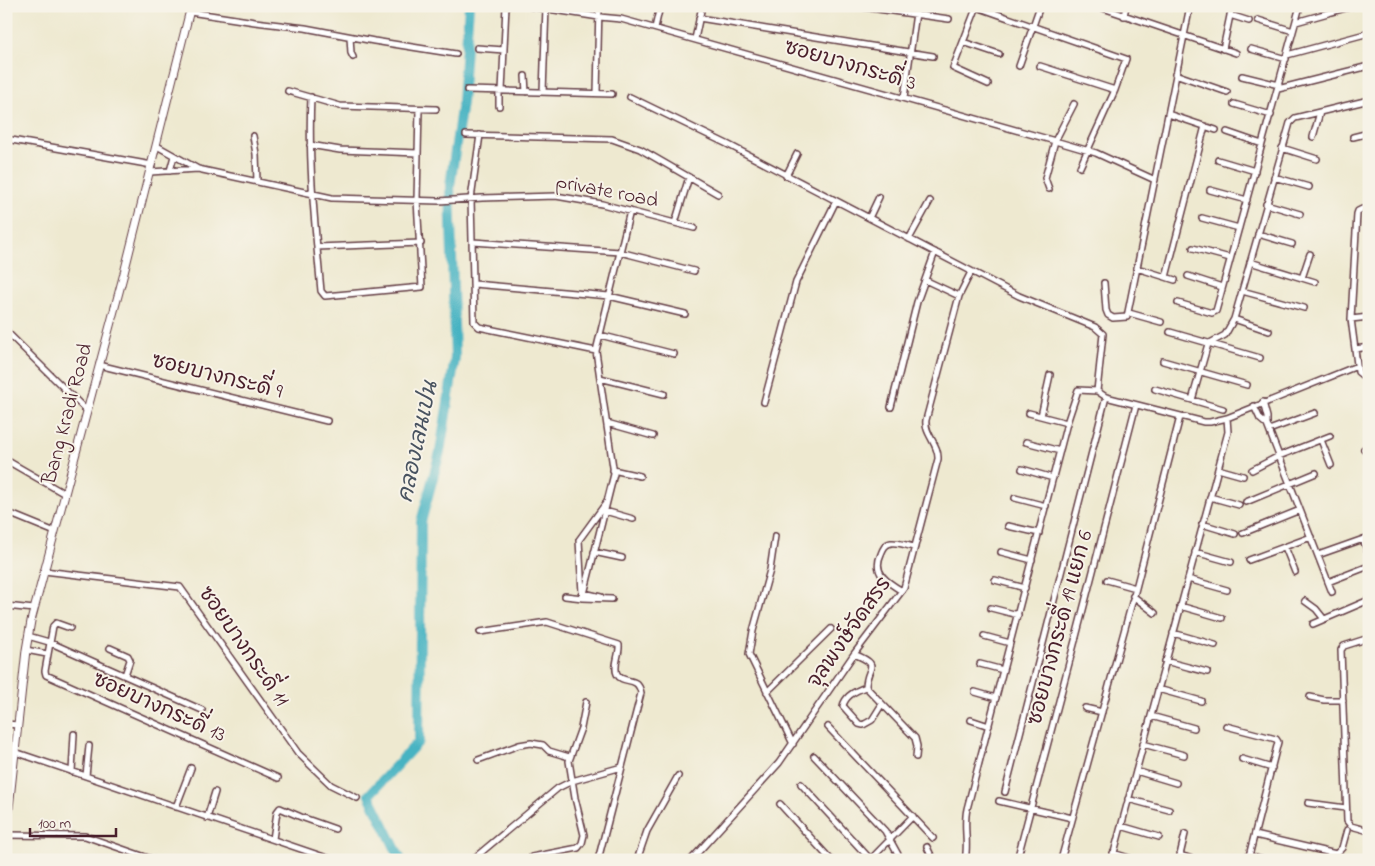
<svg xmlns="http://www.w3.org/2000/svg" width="1375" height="866" font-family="'Indie Flower','Playpen Sans Thai',sans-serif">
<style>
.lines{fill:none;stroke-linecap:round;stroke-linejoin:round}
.river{stroke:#46b3c2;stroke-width:10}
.street-casing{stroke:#633d44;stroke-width:8}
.secondary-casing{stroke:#633d44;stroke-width:9}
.street{stroke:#fff;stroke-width:5}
.secondary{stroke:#fff;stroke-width:7}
.labels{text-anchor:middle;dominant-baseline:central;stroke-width:4;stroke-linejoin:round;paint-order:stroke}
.street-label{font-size:21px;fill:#4a1f2b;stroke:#f7f3e8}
.water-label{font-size:22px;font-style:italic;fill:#495360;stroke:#f7f3e8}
</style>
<rect width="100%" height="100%" fill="#f7f3e8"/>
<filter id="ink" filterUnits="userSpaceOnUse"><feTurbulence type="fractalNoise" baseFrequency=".02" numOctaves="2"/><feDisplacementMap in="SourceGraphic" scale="10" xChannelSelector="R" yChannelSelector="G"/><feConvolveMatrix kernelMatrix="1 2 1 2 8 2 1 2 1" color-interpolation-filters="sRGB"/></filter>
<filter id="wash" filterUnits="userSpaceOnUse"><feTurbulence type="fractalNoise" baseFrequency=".0096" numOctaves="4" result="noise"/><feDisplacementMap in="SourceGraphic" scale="20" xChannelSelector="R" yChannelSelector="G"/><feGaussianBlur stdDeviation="1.12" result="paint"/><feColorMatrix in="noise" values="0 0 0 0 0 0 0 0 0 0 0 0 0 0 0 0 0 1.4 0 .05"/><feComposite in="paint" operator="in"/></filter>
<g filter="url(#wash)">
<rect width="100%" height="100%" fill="#eee9d0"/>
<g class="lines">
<path class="river" d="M401 860 369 795 419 741 421 522 440 452 455 358 450 186 462 102 469 6"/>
</g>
</g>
<g filter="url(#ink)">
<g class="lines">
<g class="street-casing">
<path id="street" d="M529 6 599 17 621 19 1055 141 1096 153 1155 180
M856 6 949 19
M977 6 953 68 988 84
M1097 6 1236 53
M977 7 1126 59 1115 90 1080 167
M190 12 255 22 305 28 374 41 456 54
M1230 15 1249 21
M1124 16 1126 6
M699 18 933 56
M1258 20 1293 31
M1296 22 1353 6
M655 28 660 6
M350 37 351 53 353 57
M695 39 702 6
M963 42 999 54
M477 48 504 50
M1223 49 1232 6
M1251 49 1286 59
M1287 55 1369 33
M1019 66 1040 6
M1040 66 1115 90
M1175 74 1227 92
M525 76 526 92
M1242 76 1279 85
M1278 89 1369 66
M467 90 612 94
M288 91 340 106 436 109
M499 91V106
M502 91 506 6
M543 92 546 7
M597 93 599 6
M311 97C308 162 315 226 321 291L325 296 422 287 417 200 419 109
M630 97 727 144 1019 296 1095 327 1103 334 1097 391
M904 98 917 6
M1234 104 1271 115
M1168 114 1216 130
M1227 132 1262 144
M466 135 612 139 640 149 718 194
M480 135 471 199 474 322 479 327 596 351
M253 136 256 154 257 181
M1313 137 1320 112
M1353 137 1369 133
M6 139 152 165
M310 145 340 150 418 153
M157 146 198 169 332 198 439 201 482 198 556 196 602 204 694 228
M1282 148 1317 159
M1218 160 1255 171
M170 171 174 156
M150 172 198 169
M786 176 797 154
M1274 177 1309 187
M1049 189 1045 178 1055 141 1074 104
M1210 190 1247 200
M1266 204 1300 214
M1369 209H1362L1358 211 1357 214 1351 319 1358 372 1363 376 1369 374
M869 218 879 197
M1202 218 1239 228
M675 223 689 177
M1258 234 1292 244
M909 239 930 201
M473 242 620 252 694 271
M317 247 421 243
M1193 248 1230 258
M1250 262 1315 282
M1137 268 1175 280
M1188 276 1222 287
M1166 277 1205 126
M1302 278 1310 254
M925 280 959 296
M1104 283 1106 310 1108 315 1113 318 1127 317 1190 6
M474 284 609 296 685 314
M1242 291 1304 308
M1178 303 1212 313 1216 311 1300 6
M1129 313 1161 322
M1234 319 1269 331
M1351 319 1369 317
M6 331 87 411
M1170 332 1260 358
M600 335 674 354
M1355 349 1369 347
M1163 361 1247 385
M99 365 327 421
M600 378 664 394
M1155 389 1223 409
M1192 400 1208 344 1225 335 1234 319 1290 123 1295 118 1369 100
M764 402 796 282 836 201
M1263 402 1267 417V425L1332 592
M1254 406 1260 419 1267 425
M891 407 917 302 935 252
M1029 413 1067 423
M1041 416 1050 375
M607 423 653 436
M1269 430 1315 413
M1321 440 1331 465
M1026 442 1060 451
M1364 449 1369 446
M6 460 65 494
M1022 469 1053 478
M1218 469 1243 476
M613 470 640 476
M1252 470 1279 456 1330 436
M1210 497 1239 505
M1015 498 1046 506
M1246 502 1316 473
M605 511 633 519
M6 512 55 532
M1202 524 1235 534
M1008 526 1039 533
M1243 533 1300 510
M775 536 770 570 753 631 749 654 793 744
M1363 539 1369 555
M1285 547 1295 572
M594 552 622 558
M1001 552 1032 560
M1195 552 1231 562
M1318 555 1369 537
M1249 560 1311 537
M44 571 180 587 298 753 331 785 357 798
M1188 579 1227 590
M995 580 1025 588
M1107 580 1136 588
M1328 582 1369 566
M902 591C887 582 872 573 881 554 883 549 885 544 891 543 898 542 908 546 915 547
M582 593 579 540 606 503
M584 593 601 597
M565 596 583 598 612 599
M1133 596 1155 613
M583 598 614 474 596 351 630 211
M1305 601 1316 609 1324 619
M6 606 34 609
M1180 606 1222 618
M991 608 1018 615
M1313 624 1369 600
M70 628 56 623 53 626 45 671 46 675 278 778
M480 632 547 622 619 645C620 654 613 666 617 674 623 685 638 675 641 693L622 767
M1173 633 1215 645
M28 636 49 642 202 710
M984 636 1010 643
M1369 638 1344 646 1341 650 1347 821 1351 826 1369 831
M110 648 128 656 130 660 125 675
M26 650 47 654
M854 654C883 666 866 666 866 687L915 738 917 746 916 757
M1165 661 1207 672
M980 664 1003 670
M866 687C857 690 845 696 843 706L859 724 863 725 872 720 882 704
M1158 689 1201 701
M767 692 831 629
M975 692 996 698
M1310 697 1324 700H1343
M1085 708 1102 712
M1151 716 1194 728
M971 720 989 726
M6 724 18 725
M1226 726 1276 739 1278 742 1248 860
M828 727 933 838
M1143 744 1184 755
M15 752 333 860
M814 756 885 831 901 860
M1242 759 1272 768
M478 760 519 745 531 743 543 745 549 751 569 757
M1136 771 1176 783
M72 772 74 734
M86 776 89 746
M801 784 871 860
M1005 792 1106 397
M1128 799 1169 810
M999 801 1072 818
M1308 803 1346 808
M780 804 831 860
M176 807 191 768
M207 818 215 792
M1121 826 1159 837
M1185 834 1180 855 1195 860
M6 835 85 836 154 860
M1255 835 1336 854 1342 848 1347 830
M273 839 277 812 280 808 301 817 335 829
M927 847 933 860
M1113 853 1135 860
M1249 856 1263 860
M532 857 578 848 582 843 584 835 575 798 569 761 581 728 586 702
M472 860 558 788 572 781 622 767 598 860
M637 860 647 831 678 776
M691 860 779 763 854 654 904 588 938 459C939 444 924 434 926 420L959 296 971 272
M870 860 913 816
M965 860C969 843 963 826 967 809L1067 423 1078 390 1097 391 1106 397 1204 422H1210L1227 418 1357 366
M1017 860 1077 633 1136 405
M1061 860 1136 588 1180 417
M1112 860 1228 432 1227 418"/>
</g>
<g class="secondary-casing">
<path id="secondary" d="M6 836 26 650 31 621 123 277 191 6"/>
</g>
<use href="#street" class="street"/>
<use href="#secondary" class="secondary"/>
</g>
</g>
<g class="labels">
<g class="street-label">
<text transform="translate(850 66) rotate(16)">ซอยบางกระดี่ 3</text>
<text transform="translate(607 192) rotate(11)">private road</text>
<text transform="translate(217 377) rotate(14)">ซอยบางกระดี่ 9</text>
<text transform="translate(68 414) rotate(-75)">Bang Kradi Road</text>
<text transform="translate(1061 628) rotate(-75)">ซอยบางกระดี่ 19 แยก 6</text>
<text transform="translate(850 633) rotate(-55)">จุลพงษ์จัดสรร</text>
<text transform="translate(243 647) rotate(55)">ซอยบางกระดี่ 11</text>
<text transform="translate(159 708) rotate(24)">ซอยบางกระดี่ 13</text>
</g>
<g class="water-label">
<text transform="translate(419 442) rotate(-78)">คลองเลนเปน</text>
</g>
</g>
<rect width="1375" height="866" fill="none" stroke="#f7f3e8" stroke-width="25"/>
<path d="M30 828v8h86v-8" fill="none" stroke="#4a1f2b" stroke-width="2.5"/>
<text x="38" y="828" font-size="15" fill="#4a1f2b" stroke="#f7f3e8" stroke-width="4" paint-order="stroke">100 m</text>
</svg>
